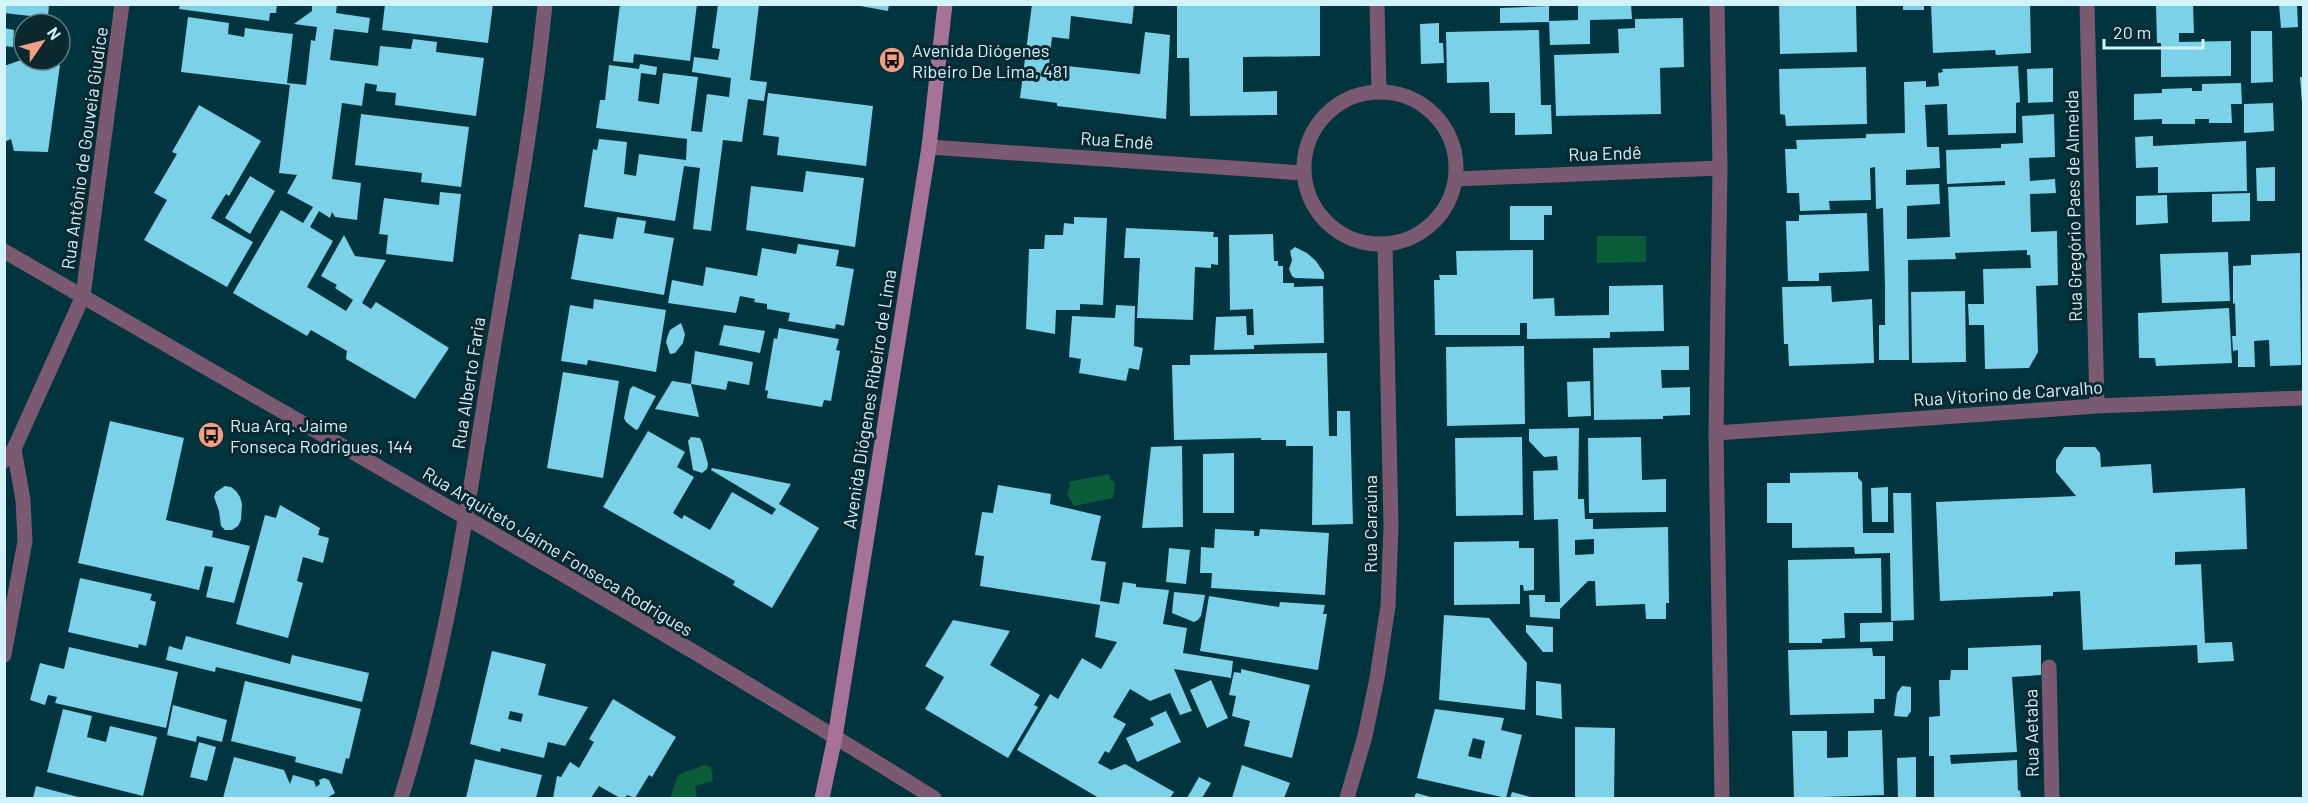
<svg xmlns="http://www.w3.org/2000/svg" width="2308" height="803" font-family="Barlow,sans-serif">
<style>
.water{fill:#0a5d38}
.building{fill:#7ad1e8;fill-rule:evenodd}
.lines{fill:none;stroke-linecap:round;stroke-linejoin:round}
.street{stroke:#7b5a71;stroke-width:15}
.secondary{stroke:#a67297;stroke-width:15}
.labels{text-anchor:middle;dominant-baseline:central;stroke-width:6;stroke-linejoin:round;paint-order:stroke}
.poi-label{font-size:18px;fill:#d2f2fc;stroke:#0c282f;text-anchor:start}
.street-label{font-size:18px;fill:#d2f2fc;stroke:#0c282f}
</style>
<rect width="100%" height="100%" fill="#00343f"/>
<path class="water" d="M1597 236H1646V262L1597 263Z
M1109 474 1110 479 1115 483 1113 498 1074 506 1067 494 1070 486 1069 482Z
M704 765 711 767 713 781 695 786 697 798H670L678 775Z"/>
<path class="building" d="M4 4H49L48 18 4 13Z
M180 4H277L276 13H270L269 21 179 9Z
M312 4H337L336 13 370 18 368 33 334 29 330 60 378 66 380 46 411 49 413 39 437 42 436 52 484 58 476 116 395 105 396 93 376 91 377 85 365 83 362 106 342 103 332 179 361 183 357 220 335 217 332 212 330 218 319 211 310 227 333 241 307 287 346 311 353 300 335 288 337 285 321 276 344 235 355 256 386 260 362 303 371 309 376 302 449 348 415 399 346 359 347 351 311 330 307 336 233 293 281 210 303 223 313 207 287 193 297 175 279 173 290 85 181 72 188 17 229 23 228 34 244 37 245 28 293 34 287 83 306 85 311 40 315 41 317 27 294 24 312 11Z
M385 4H493L488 43 382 30Z
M620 4H697L690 61 634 54 633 63 613 61Z
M850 4H889L888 11Z
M1032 4H1134L1132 24 1071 16 1069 39 1052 37 1049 64 1140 74 1145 32 1170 35 1166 119 1057 106V103L1020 98Z
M1177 4H1320V56L1243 57V92L1277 91V115L1190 116 1189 58H1177Z
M1578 4H1631L1632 19 1590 20V44L1550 45 1549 21 1578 20Z
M1903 4H1924V10H1903Z
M1931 4H2030L2031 53 1996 55 1995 50 1933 53Z
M2156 4H2193L2194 33H2179V42L2231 41V76L2161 77V43H2157Z
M2279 4H2297L2298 27 2281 28Z
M718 5H759L750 80 767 82 764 101 748 99 742 142 723 140 711 231 693 229 700 168 684 166 675 221 584 207 593 149 597 150 599 139 627 142 624 174 636 176 639 154 686 160 687 139 596 128 600 100H605L609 65 639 69 640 64 657 67 656 75 641 73 638 101 659 104 663 73 698 77 691 131 702 132 707 94 729 97 731 78 692 72 694 57 718 60 720 49 712 48Z
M1779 5H1856L1857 52 1780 54Z
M1549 6V22L1500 23V8Z
M1683 18 1684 67 1660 68 1661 114 1556 116 1554 55 1619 53 1618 29 1635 28V19Z
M1439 23V43H1443L1444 63 1421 64 1420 24Z
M4 28 14 30 13 47 4 46Z
M1539 30 1541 105H1551L1552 134 1515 135V113H1490L1489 82 1447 83 1446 32Z
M2251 31H2272L2273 82 2251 83Z
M24 59 60 65 48 152 14 151 11 139 4 142V66Z
M2018 66 2020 102 2016 103V133L1948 135 1947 104 1925 105 1927 147H1939L1940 168 1906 170V185L1939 184 1940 204 1907 206V239L1950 237 1948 187 2005 185V181L1947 184 1946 150 2001 148V144L2023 143 2022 116 2054 114 2055 157 2029 158 2030 181 2055 179 2056 193 2030 194 2031 232 2057 231 2058 285 2036 286 2038 352 2029 368 1985 369 1984 325H1969L1968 304H1984L1983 269 2031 268 2030 255H2027V250L1955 253 1956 259 1908 260 1909 360H1879V325H1885V286L1883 208 1876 209 1875 167 1870 168 1871 200 1829 201 1830 210 1800 211 1799 193H1787L1785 149H1797L1796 140 1866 138V134L1905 133 1904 82 1926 81V87L1939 86 1938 73 1943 72 1942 69Z
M1866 67 1867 124 1786 126 1785 115 1780 114 1779 69Z
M2053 68V102L2028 103 2027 69Z
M2300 77H2304V104H2302Z
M2241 83 2242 104H2231L2232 123H2209V119H2195V124H2162V119L2134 120V94L2162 93V89L2192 88V91H2202V84Z
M768 93 873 106 866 166 777 155 779 137 763 135Z
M2273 103 2274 131 2244 133V104Z
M199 105 261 141 229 196 226 194 211 218 253 242 227 287 144 240 167 200 154 193 177 154 172 152Z
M361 114 469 127 461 187 421 182 422 173 355 165Z
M2153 136V146L2246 141 2247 191 2158 193V167L2136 168 2135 137Z
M2275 167V201H2257L2256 168Z
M806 171 864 178 855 247 746 230 751 186 803 192Z
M250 176 275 191 250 234 225 218Z
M440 192 461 194 453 262 386 254 388 235 379 234 384 198 439 205Z
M2250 193V221L2212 222V194Z
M2167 195 2168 223 2136 225V196Z
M1510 206H1552V215H1544V240H1510Z
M1867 213 1869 271 1819 273V281H1788L1786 221H1799V215Z
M617 217 646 221 644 233 674 238 664 295 571 279 579 234 613 239Z
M1074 217 1107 218 1103 305 1080 304V310H1056L1055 334 1026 329 1029 249H1044L1045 235H1063L1064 223 1074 224Z
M1126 228 1214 232 1213 237H1218V265L1211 264V268L1195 267 1193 320 1137 318 1140 258H1124Z
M1273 234 1274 261H1278V266H1283V283H1294V287L1323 286 1324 343 1254 345V349L1214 350 1216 317 1246 316 1247 335H1254L1253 309 1230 310 1229 235Z
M798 244 839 250 836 266 854 269 844 326 836 324 835 329 788 321 790 313 767 309V304L754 302 755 299 740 296 736 313 668 303 672 280 703 286 706 267 757 276 762 248 796 254Z
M1295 247 1307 253 1316 261 1324 273V279L1295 278 1292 276 1289 269 1292 260 1290 251Z
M1533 250V299L1554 298 1555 316 1609 315V286L1663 285 1664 331 1610 332V338L1527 339V323H1520V335H1435L1434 280H1440L1439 275H1457L1456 251Z
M2228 252 2230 301 2162 303 2160 254Z
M2300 253 2301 365 2270 366 2269 340 2254 341 2255 367H2238V350L2233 351 2232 336H2236L2235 303 2233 304V266L2251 265V255Z
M1831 286 1832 302 1872 299 1874 363 1789 366 1788 344H1784L1782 287Z
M1965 291 1966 362 1912 363 1911 292Z
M594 299 666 310 656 372 588 360 587 365 561 361 570 305 593 309Z
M1116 305 1135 306 1134 346 1143 348 1139 370 1129 368 1126 381 1079 373 1081 359 1069 357 1072 316 1115 318Z
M2229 308 2232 363 2156 366 2155 358H2139L2138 313Z
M681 323 685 334 683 343 675 353 670 354 666 342 668 335 670 330Z
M724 325 765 331 760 353 719 345Z
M779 328 839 339 836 350 840 351 831 401 824 400 822 407 767 398 768 391 765 390 774 338 777 339Z
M1524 346 1525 424 1447 426 1446 347Z
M1689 346V370H1661L1662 388 1690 387V415L1663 416V419L1594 420 1593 348Z
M695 351 753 362 749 385 728 381 726 390 691 384Z
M1327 353 1329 436H1337V411H1350L1353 524 1312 525 1313 446H1286V440H1261V438L1174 440 1172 365H1190V355Z
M563 372 619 381 603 478 547 468Z
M672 381 691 384 699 417 655 409Z
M1590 381 1591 416 1568 417 1567 382Z
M633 386 656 396 638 429 636 430 626 422 624 418 630 389Z
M110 421 184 438 166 520 213 531 212 537 250 546 234 603 206 597 213 567 205 566 199 590 78 563Z
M1579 428 1578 499H1584L1585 519H1593V529L1668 527 1669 603H1666V619H1646L1645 604 1596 606 1595 581H1588L1560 609V619L1530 617 1529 595H1545V602H1560L1558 519 1534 520 1533 471 1558 470 1557 456 1544 457 1529 441V429ZM1594 539V554L1575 555V540Z
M648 431 685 452 677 467 694 477 673 513 682 519 684 515 710 530 732 492 772 515 776 509 711 470 712 468 791 484 779 504 819 528 772 608 733 585 735 581 603 507Z
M691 437 700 438 702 442 708 464 707 469 702 473 693 470 688 441Z
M1522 437 1523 515 1456 516 1455 438Z
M1641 437 1642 480 1666 479V512L1589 513 1588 438Z
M1182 446 1183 527 1142 528 1151 447Z
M2064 447H2095L2100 453 2101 467 2151 464 2153 493 2245 488 2247 549 2175 552V565L2201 564 2205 643 2232 642 2234 661 2198 663 2197 645 2083 650 2080 591 2053 592V596L1940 601 1936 502 2076 496 2056 472V460Z
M1234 453V513H1203V454Z
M1858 472V478L1862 482 1863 533H1894L1893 493H1911L1914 620 1891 621 1890 553 1855 554 1854 547 1792 548V523H1767V483H1790V473Z
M998 485 1051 494 1050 504 1101 516 1091 560 1106 562 1100 601 1119 604 1123 582 1136 584V587L1169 590 1163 624 1187 628 1183 653 1233 661 1231 678 1174 669 1192 711 1180 715 1170 693 1150 701 1130 689 1113 717 1126 724 1109 753 1105 751 1098 763 1111 770 1125 764 1174 792 1170 798H1099L1017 750 1050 694 1058 699 1082 658 1101 669 1117 642 1095 637 1100 605 980 586 984 556 975 555 982 512 993 513Z
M225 486 231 487 236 491 240 497 242 504 241 520 238 526 232 530H225L221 526 219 511 214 497 216 492Z
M1888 487V522H1872L1871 488Z
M280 505 320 528 318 535 329 538 323 563 303 557 297 581 303 583 288 638 236 624 265 515 276 518Z
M1215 529 1254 531V536H1259L1260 529 1329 533 1325 595 1211 588 1212 573H1200L1201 547 1214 548Z
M1519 541V548H1534V590L1524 591 1523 585H1520V604L1454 605V542Z
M1169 548 1190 550 1186 584 1166 582Z
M1881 558 1882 613H1844L1845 638 1822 639V643H1789L1788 560Z
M80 578 152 594 150 600 156 602 146 646 139 644 138 648 68 632Z
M1174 592 1205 595 1201 616 1198 620 1194 622 1172 613Z
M1209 596 1279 607 1280 602 1325 605 1323 614H1327L1318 670 1200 651Z
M1444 615 1489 618 1527 663 1525 710 1439 700Z
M953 620 1010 631 990 665 1040 695 1034 705 1038 707 1008 758 925 709 944 677 925 666Z
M1893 622V641L1860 642V623Z
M1526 625 1553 627V652H1543L1526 632Z
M186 636 290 664 292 655 369 673 362 702 216 667 215 672 166 660 169 646 182 650Z
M2041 645V675L2012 677 2017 752 1950 755 1951 764 2017 760 2018 791 2020 790 2021 798H1934V756H1929V717L1940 716 1939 680H1950L1951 670H1968V648Z
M69 647 178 672 166 728 55 703 57 697 48 695 45 705 30 700 40 663 64 669Z
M1872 648 1873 656H1885V699H1874V713L1790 715 1788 650Z
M492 651 546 664 538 695 588 707 565 746 548 742 544 758 501 748 500 752 470 744ZM510 711 523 714 521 722 508 719Z
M1241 669 1310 685 1292 758 1244 746 1250 721 1232 716 1236 696 1229 695 1234 672 1241 673Z
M1211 680 1228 718 1207 728 1190 690Z
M245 681 361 709 349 759 346 758 342 774 295 762 296 757 231 741Z
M1536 681 1561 684 1562 719 1536 715Z
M1902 686 1911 687V711L1907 717 1894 716 1897 693Z
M613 699 676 737 652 777 649 775 635 798 627 795 625 798H620L599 786 591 798H553L557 776 561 777 570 762 579 768 594 742 589 739Z
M173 705 227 720 222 742 197 736 196 742 167 735Z
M63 709 92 716 87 737 106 742 110 726 157 737 143 796 47 772Z
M1435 709 1504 718 1501 730 1522 735 1506 798 1417 778ZM1473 738 1485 741 1481 759 1468 756Z
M1166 711 1181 742 1137 762 1126 738 1154 725 1150 718Z
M1575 727 1615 728 1614 798H1575Z
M1882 730 1884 795 1794 798 1792 731H1827V758L1848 757V731Z
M199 742 216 747 207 781 190 777Z
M234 757 284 770 290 784 293 775 314 781 316 787 320 784 319 780 324 778 329 780 335 793 327 798H223Z
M1916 757V798H1898L1897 758Z
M475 759 542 775 536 798H466Z
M1242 765 1290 783 1284 798H1232Z
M1199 777 1211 783 1202 798H1187Z
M36 786 82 798H33Z
M1512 792 1534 798H1510Z
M1416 793 1434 798H1414Z"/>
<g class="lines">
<path class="street" d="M1377 4 1379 92
M1717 4 1720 168 1716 433 1722 798
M2087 4 2097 406
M1304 168a76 76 0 1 1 152 0a76 76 0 1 1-152 0Z
M929 147 1303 173
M1456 179 1720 168
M4 251C315 431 629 608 934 798
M1716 433 2097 406 2304 398
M4 461 14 449 83 296 122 4
M4 655 25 541 23 500 14 449
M2049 667 2052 798
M401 798C445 659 467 512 490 368 510 247 533 126 545 4
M1347 798 1365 736 1377 678 1388 606 1391 527 1385 245"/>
<path class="secondary" d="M822 798 835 737 929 147 945 4"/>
</g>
<defs>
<g id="bus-disc" transform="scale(1.35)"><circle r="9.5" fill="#f39f85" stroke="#0c282f"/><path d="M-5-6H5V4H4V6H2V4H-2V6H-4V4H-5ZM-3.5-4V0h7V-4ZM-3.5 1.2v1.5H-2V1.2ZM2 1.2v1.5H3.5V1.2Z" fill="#111"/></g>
</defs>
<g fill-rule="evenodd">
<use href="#bus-disc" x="892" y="60"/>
<use href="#bus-disc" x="211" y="435"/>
</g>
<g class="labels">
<g class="poi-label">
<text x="912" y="50">Avenida Diógenes<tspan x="912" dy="21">Ribeiro De Lima, 481</tspan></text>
<text x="230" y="425">Rua Arq. Jaime<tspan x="230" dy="21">Fonseca Rodrigues, 144</tspan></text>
</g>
<g class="street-label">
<text transform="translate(1117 140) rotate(4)">Rua Endê</text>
<text transform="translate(84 148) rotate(-82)">Rua Antônio de Gouveia Giudice</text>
<text transform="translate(1605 153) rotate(-2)">Rua Endê</text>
<text transform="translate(2073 206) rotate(-91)">Rua Gregório Paes de Almeida</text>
<text transform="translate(468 383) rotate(-81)">Rua Alberto Faria</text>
<text transform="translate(2008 393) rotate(-4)">Rua Vitorino de Carvalho</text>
<text transform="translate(869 399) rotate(-81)">Avenida Diógenes Ribeiro de Lima</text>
<text transform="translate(1370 524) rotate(-90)">Rua Caraúna</text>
<text transform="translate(558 551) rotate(31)">Rua Arquiteto Jaime Fonseca Rodrigues</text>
<text transform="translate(2031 733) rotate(-91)">Rua Aetaba</text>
</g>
</g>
<rect width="2308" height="803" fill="none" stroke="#d2f2fc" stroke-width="12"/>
<g transform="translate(42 42) rotate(55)"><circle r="28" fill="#0c282f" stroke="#5b7981" stroke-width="1.5"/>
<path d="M0-4.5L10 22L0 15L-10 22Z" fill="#f39f85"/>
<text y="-9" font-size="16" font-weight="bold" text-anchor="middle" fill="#d2f2fc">N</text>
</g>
<path d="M2104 39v9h99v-9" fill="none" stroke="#d2f2fc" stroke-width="3"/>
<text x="2113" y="39" font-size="18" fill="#d2f2fc" stroke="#0c282f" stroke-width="4.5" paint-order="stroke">20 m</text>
</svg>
